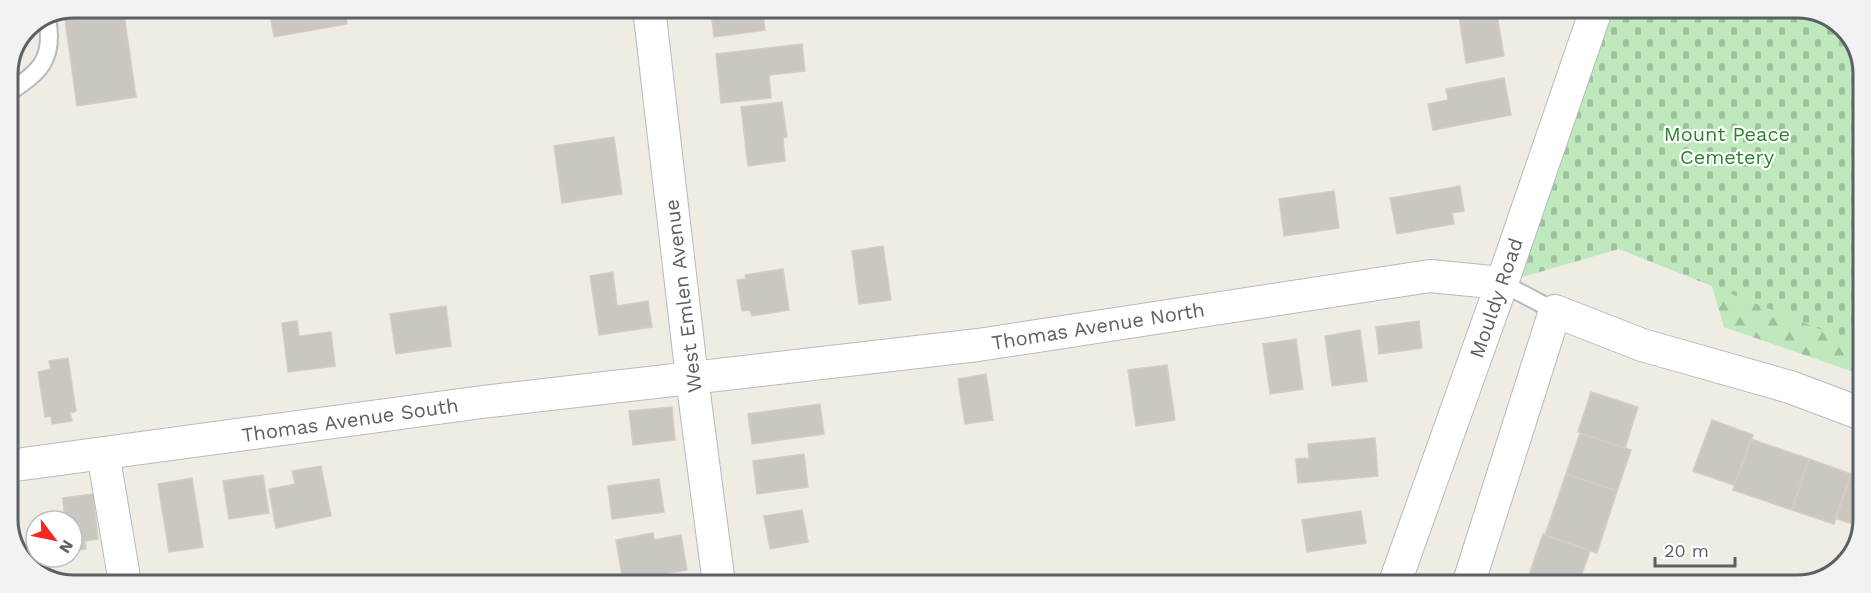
<svg xmlns="http://www.w3.org/2000/svg" width="1871" height="593" font-family="'Work Sans',sans-serif">
<style>
.forest{fill:url(#forest-firs)}
.cemetery{fill:url(#cemetery-stones)}
.building{fill:#cac6c0;stroke:#d4cdc1;stroke-width:1.5}
.lines{fill:none;stroke-linecap:round;stroke-linejoin:round}
.service-casing{stroke:#b6babe;stroke-width:20}
.minor-casing{stroke:#b6babe;stroke-width:34}
.service{stroke:#fff;stroke-width:16}
.minor{stroke:#fff;stroke-width:32}
.labels{text-anchor:middle;dominant-baseline:central;stroke-width:4.5;stroke-linejoin:round;paint-order:stroke}
.park-label{font-size:20px;fill:#2d822d;stroke:#fff}
.street-label{font-size:20px;fill:#5b6065;stroke:#fff}
.rim{fill:none;stroke:#5b6065;stroke-width:3}
</style>
<defs>
<pattern id="forest-firs" width="22" height="20" patternUnits="userSpaceOnUse" patternTransform="scale(1.5)"><rect width="22" height="20" fill="#bfe9bd"/><path d="M5 1l3.5 6h-7zM16 11l3.5 6h-7z" fill="#9ec09d"/></pattern>
<pattern id="cemetery-stones" width="16" height="16" patternUnits="userSpaceOnUse" patternTransform="scale(1.5)"><rect width="16" height="16" fill="#bfe9bd"/><path d="M2 7V4a2 2 0 0 1 4 0v3zM10 15v-3a2 2 0 0 1 4 0v3z" fill="#9ec09d"/></pattern>
</defs>
<rect width="100%" height="100%" fill="#efece3"/>
<path class="forest" d="M1666 131 1863 214 1862 375 1724 327Z"/>
<path class="cemetery" d="M1596 10H1815L1850 33 1863 69 1862 346 1619 249 1502 283Z"/>
<path class="building" d="M74 8H123L136 97 77 106 64 12Z
M269 8H345L347 24 274 37Z
M728 8H762L765 30 714 37 711 11Z
M1496 9 1504 56 1466 63 1459 16Z
M802 44 805 71 769 75 771 98 721 103 716 54Z
M1504 78 1511 115 1433 130 1428 104 1448 100 1446 89Z
M782 102 787 137 783 138 785 161 748 166 741 107Z
M614 137 622 194 562 203 554 146Z
M1460 186 1464 211 1452 213 1454 224 1397 234 1390 198Z
M1334 191 1339 228 1284 236 1279 199Z
M883 246 891 300 859 304 852 251Z
M783 269 789 310 752 316 750 310 742 311 737 280 746 279 745 275Z
M613 272 617 306 648 301 652 327 599 335 590 276Z
M446 306 451 346 396 354 390 314Z
M297 321 299 336 331 332 335 366 288 372 282 323Z
M1419 321 1422 348 1379 354 1376 327Z
M1360 330 1367 381 1332 386 1325 336Z
M1296 339 1303 389 1270 394 1263 344Z
M68 358 76 411 70 413 72 421 52 424 51 416 45 417 38 372 51 369 49 361Z
M1167 365 1175 420 1136 426 1128 370Z
M986 374 993 420 965 424 958 379Z
M1591 392 1638 407 1625 448 1578 432Z
M820 404 824 434 752 444 748 414Z
M672 407 675 440 633 445 629 411Z
M1712 420 1753 435 1734 485 1693 471Z
M1580 433 1631 450 1617 491 1566 474Z
M1375 438 1378 476 1298 483 1296 459 1309 458 1308 444Z
M1751 439 1809 459 1792 510 1733 490Z
M804 454 808 487 757 494 753 461Z
M1809 459 1851 474 1834 524 1792 510Z
M321 466 331 516 276 528 269 489 295 484 292 471Z
M1853 469 1861 472V527L1835 518Z
M1566 474 1617 491 1597 553 1545 535Z
M263 475 269 513 229 519 223 481Z
M192 478 203 547 169 552 158 484Z
M659 479 664 512 612 519 608 486Z
M93 494 98 539 85 541 86 549 78 550 77 543H72V521H65L63 498Z
M802 510 808 542 770 549 764 516Z
M1361 511 1366 543 1307 552 1302 520Z
M653 533 654 540 681 535 687 570 623 581 616 540Z
M1543 534 1590 551 1578 585H1558L1529 575Z
M814 575 815 584H769V580Z"/>
<g class="lines">
<g class="service-casing">
<path id="service" d="M8 93C40 72 55 59 47 18
M1502 283 1555 311"/>
</g>
<g class="minor-casing">
<path id="minor" d="M649 8 692 378 719 584
M103 453 125 583
M8 466 482 402 978 345 1430 276 1502 283
M1394 585 1502 283 1596 10
M1468 585 1555 311 1642 345 1790 387 1862 414"/>
</g>
<use href="#service" class="service"/>
<use href="#minor" class="minor"/>
</g>
<g class="labels">
<g class="park-label">
<text x="1727" y="134">Mount Peace<tspan x="1727" dy="23">Cemetery</tspan></text>
</g>
<g class="street-label">
<text transform="translate(683 296) rotate(-97)">West Emlen Avenue</text>
<text transform="translate(1496 298) rotate(-71)">Mouldy Road</text>
<text transform="translate(1098 326) rotate(-9)">Thomas Avenue North</text>
<text transform="translate(350 420) rotate(-8)">Thomas Avenue South</text>
</g>
</g>
<path d="M0 0H1871V593H0ZM74 18H1797A56 56 0 0 1 1853 74V519A56 56 0 0 1 1797 575H74A56 56 0 0 1 18 519V74A56 56 0 0 1 74 18Z" fill="#f2f2f3" fill-rule="evenodd"/>
<path class="rim" d="M74 18H1797A56 56 0 0 1 1853 74V519A56 56 0 0 1 1797 575H74A56 56 0 0 1 18 519V74A56 56 0 0 1 74 18Z"/>
<g transform="translate(54 539) rotate(122)"><circle r="28" fill="#ffffff" stroke="#bdbfc1" stroke-width="1.5"/>
<path d="M0-4.5L10 22L0 15L-10 22Z" fill="#f72721"/>
<text y="-9" font-size="16" font-weight="bold" text-anchor="middle" fill="#5b6065">N</text>
</g>
<path d="M1655 557v9h80v-9" fill="none" stroke="#5b6065" stroke-width="3"/>
<text x="1664" y="557" font-size="18" fill="#5b6065" stroke="#ffffff" stroke-width="4.5" paint-order="stroke">20 m</text>
</svg>
